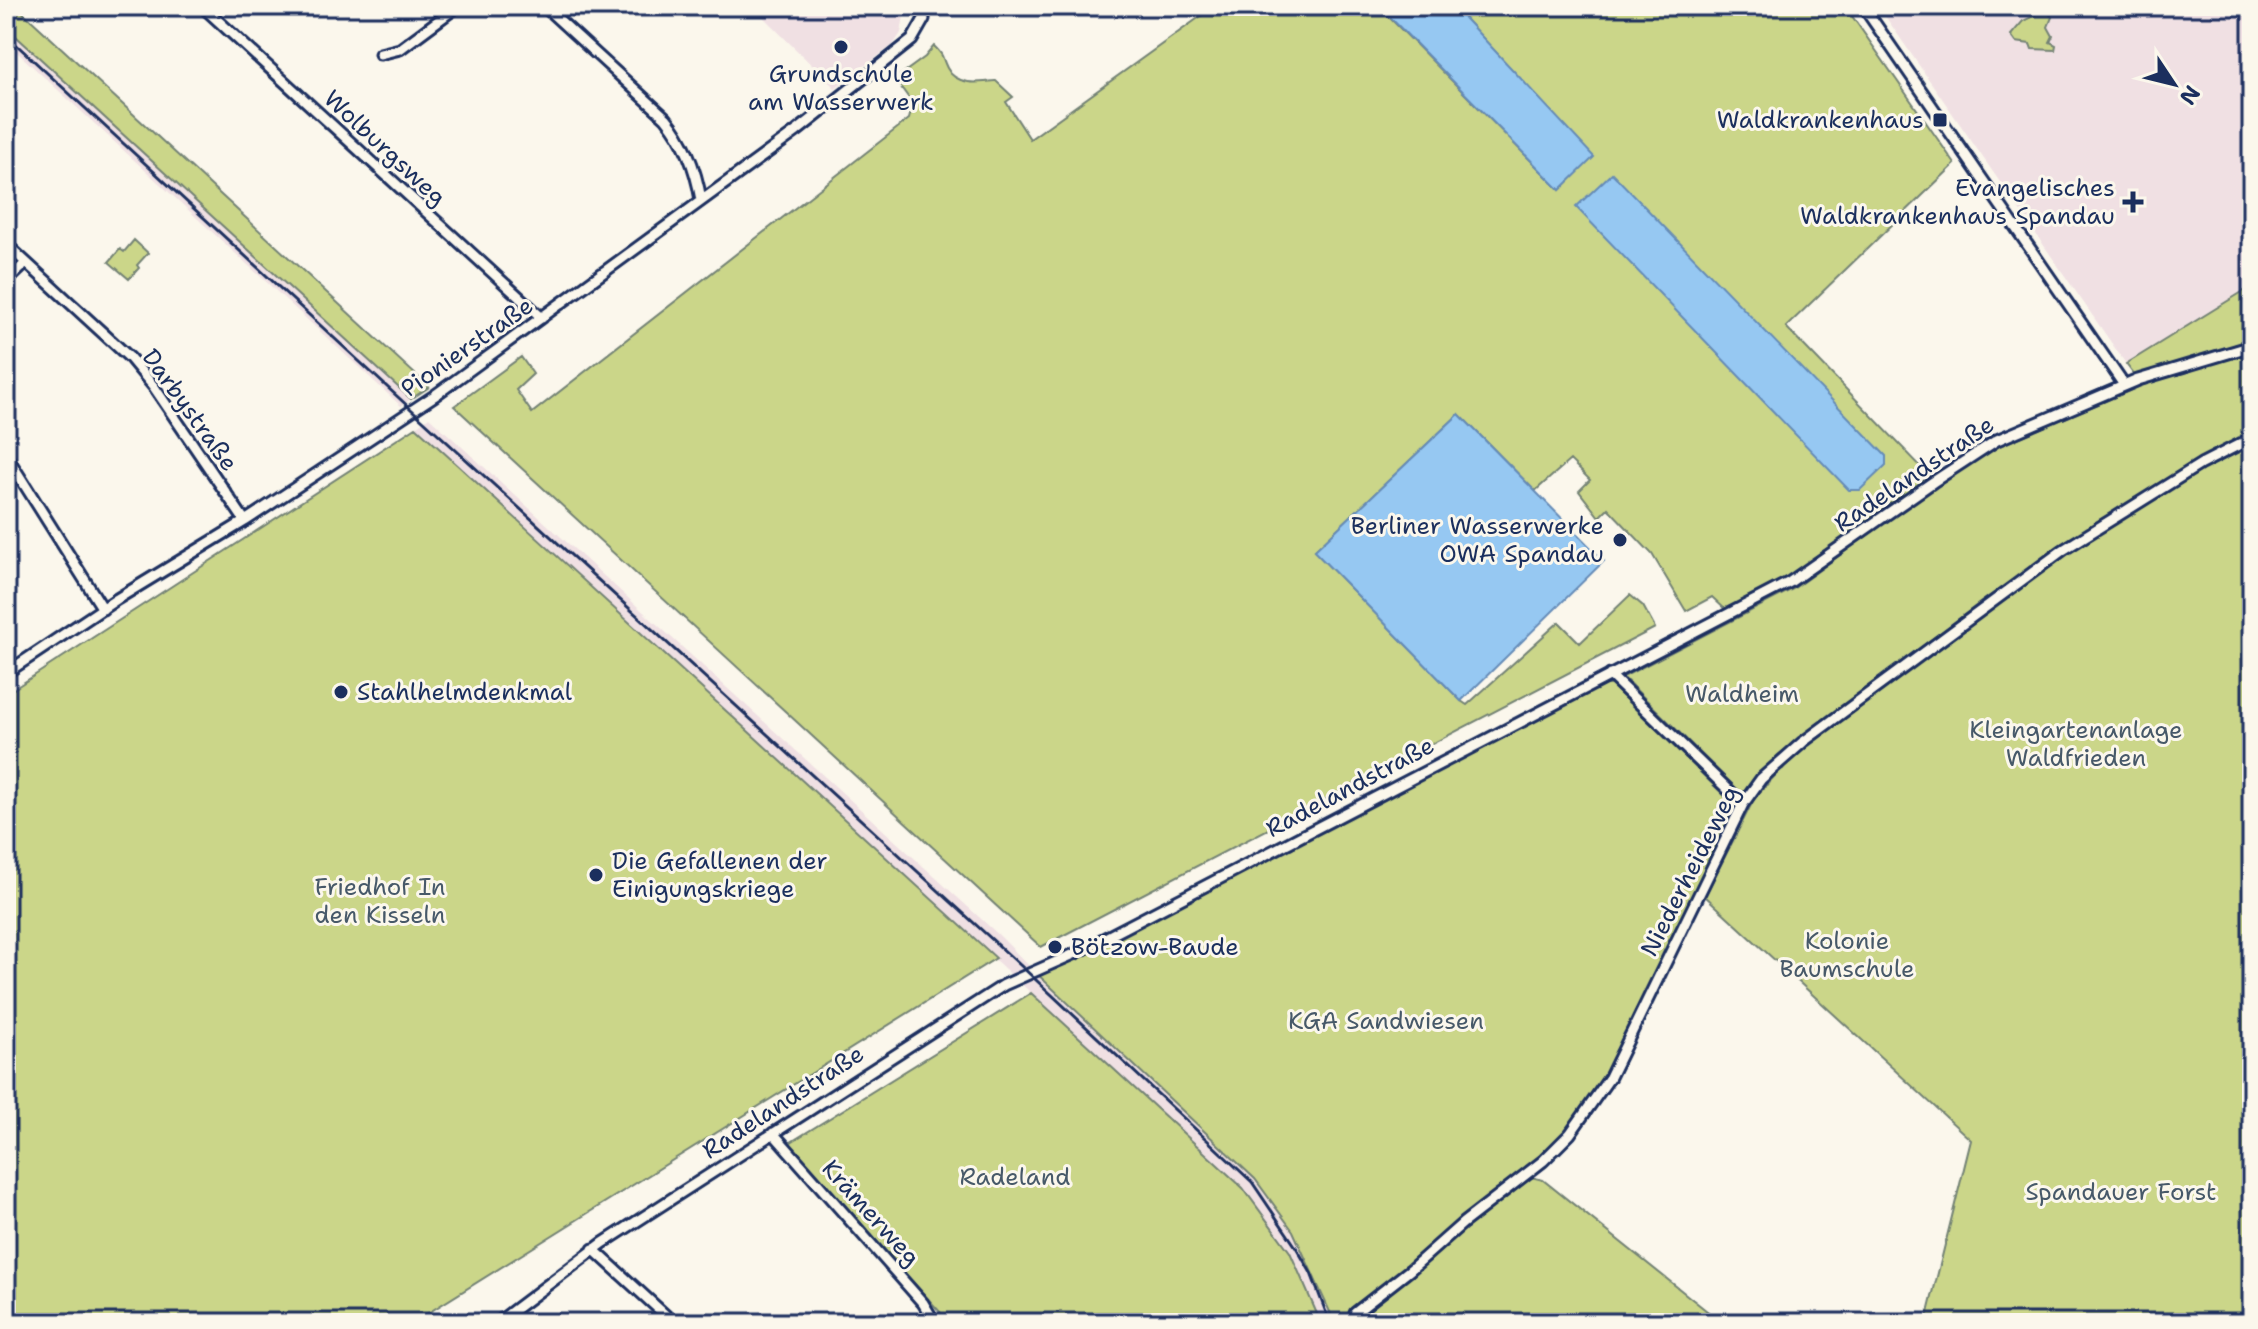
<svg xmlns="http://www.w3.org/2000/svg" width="2258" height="1329" font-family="'Shantell Sans',sans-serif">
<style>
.built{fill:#f0e0e3}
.green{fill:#cbd689;stroke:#738274;stroke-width:2;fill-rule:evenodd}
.water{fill:#96c8f2;stroke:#658bb7;stroke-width:2}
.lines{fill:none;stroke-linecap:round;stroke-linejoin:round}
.minor-casing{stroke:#1b2f5e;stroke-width:15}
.minor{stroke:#fbf7ec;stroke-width:9}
.rail{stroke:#1b2f5e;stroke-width:3}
.poi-dot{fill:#1b2f5e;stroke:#fbf7ec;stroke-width:3}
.labels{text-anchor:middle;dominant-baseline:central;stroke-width:6;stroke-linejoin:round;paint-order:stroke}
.poi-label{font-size:24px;fill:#1b2f5e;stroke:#fbf7ec;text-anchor:end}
.street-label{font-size:24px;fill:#1b2f5e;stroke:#fbf7ec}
.park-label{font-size:24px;fill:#475969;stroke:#fbf7ec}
</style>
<rect width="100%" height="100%" fill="#fbf7ec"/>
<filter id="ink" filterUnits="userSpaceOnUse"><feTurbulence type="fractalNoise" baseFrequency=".0125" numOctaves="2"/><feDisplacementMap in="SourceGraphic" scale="16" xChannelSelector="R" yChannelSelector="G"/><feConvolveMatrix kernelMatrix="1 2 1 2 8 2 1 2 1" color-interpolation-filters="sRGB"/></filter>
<g filter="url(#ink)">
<path class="built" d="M752 6H909L904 16 901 33 893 45 835 88Z
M1878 6H2252V286L2126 364Z
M6 27 411 399 401 406 6 42Z
M429 417 1001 937 1034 971 1255 1179 1293 1231 1335 1323H1321L1290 1252 1243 1188 416 427Z"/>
<path class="green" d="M6 6H16L429 387 411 399 6 27Z
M1215 6H1378L1560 190 1593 157 1453 6H1845L1955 164 1786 327 1932 478 1789 580 1727 611 1712 597 1686 611 1652 554 1608 508 1599 517 1579 491 1590 480 1570 460 1535 491 1459 414 1314 551 1461 701 1467 705 1559 622 1580 643 1630 595 1643 606 1655 628 1041 947 454 406 521 357 533 374 516 390 532 413 909 119 913 104 895 79 925 57 934 46C945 57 941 56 947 68 956 86 979 83 996 81L1013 97 1006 102 1030 139ZM1612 174 1885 465 1860 489H1849L1577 207Z
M2039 6 2045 9 2052 17 2048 27 2053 36 2050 42 2056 45 2055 50 2032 49 2030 44 2016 42 2011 35 2023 21 2036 15 2037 12 2034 9Z
M134 240 148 253 137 265 139 268 129 279 109 262 120 249 124 252Z
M2252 286V346L2138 380 2126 364Z
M2252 352V1323H1922L1927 1317 1971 1140 1705 896 1754 799 1780 770 1783 769 1790 758 2136 498 2098 521 1981 602 1778 755 1742 794 1623 677 1793 589 1922 496 1994 448 2148 383Z
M416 427 996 958 412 1323H6V694Z
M1604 685H1611L1736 807 1605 1077 1564 1135 1527 1176 1543 1180 1722 1323H1335L1293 1231 1255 1179 1034 971 1509 727Z
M1031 993 1243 1188 1290 1252 1321 1323H950L788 1144Z"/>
<path class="water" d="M1379 6H1453L1594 157 1560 190Z
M1612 173 1886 456V465L1860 490H1849L1576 207Z
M1459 414 1604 561 1461 701 1314 551Z"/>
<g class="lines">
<g class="minor-casing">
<path id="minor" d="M202 6 542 318
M544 6 666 118C686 142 696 170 701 200
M1863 6 2124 385
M380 54 400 49 458 6
M6 244 130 358 154 387 245 521
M6 282 26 263
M6 455 103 609
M6 673 117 599 245 521 434 396 797 131 912 40 924 19
M1610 675 1743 804
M773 1133 923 1303 935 1323
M593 1249 674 1323
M1355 1313 1410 1270 1463 1223 1543 1161 1570 1134 1610 1077 1743 804 1761 779 1803 742 2063 550 2201 464 2252 438
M497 1323 603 1243 1004 985 1074 954 1109 936 1790 582 1933 482 1997 440 2138 380 2252 346
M919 1323 930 1315"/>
</g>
<use href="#minor" class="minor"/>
<path class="rail" d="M6 35 412 410 1020 965 1252 1182 1296 1247 1311 1273 1330 1323"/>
</g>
</g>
<g class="poi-dot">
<circle cx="841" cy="47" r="8"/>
<rect x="1932" y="112" width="16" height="16" rx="4"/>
<path d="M2129 190h8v8h8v8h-8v8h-8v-8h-8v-8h8z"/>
<circle cx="1620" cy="540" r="8"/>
<circle cx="341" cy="692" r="8"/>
<circle cx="596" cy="875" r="8"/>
<circle cx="1055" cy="947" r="8"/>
</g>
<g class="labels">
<g class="poi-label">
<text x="841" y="74" text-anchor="middle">Grundschule<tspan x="841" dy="28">am Wasserwerk</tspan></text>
<text x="1924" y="120">Waldkrankenhaus</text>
<text x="2115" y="188">Evangelisches<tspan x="2115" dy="28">Waldkrankenhaus Spandau</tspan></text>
<text x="1604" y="526">Berliner Wasserwerke<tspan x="1604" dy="28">OWA Spandau</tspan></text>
<text x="357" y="692" text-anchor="start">Stahlhelmdenkmal</text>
<text x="612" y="861" text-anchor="start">Die Gefallenen der<tspan x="612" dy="28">Einigungskriege</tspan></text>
<text x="1071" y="947" text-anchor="start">Bötzow-Baude</text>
</g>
<g class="street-label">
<text transform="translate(385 148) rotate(43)">Wolburgsweg</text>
<text transform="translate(467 347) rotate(-35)">Pionierstraße</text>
<text transform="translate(190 410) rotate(54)">Darbystraße</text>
<text transform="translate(1914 474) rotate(-34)">Radelandstraße</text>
<text transform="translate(1350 787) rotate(-28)">Radelandstraße</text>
<text transform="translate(1690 871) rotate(-63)">Niederheideweg</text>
<text transform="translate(783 1102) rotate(-33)">Radelandstraße</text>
<text transform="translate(871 1213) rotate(48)">Krämerweg</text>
</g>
<g class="park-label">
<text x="1742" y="694">Waldheim</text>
<text x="2076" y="730">Kleingartenanlage<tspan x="2076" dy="28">Waldfrieden</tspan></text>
<text x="380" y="887">Friedhof In<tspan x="380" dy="28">den Kisseln</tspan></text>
<text x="1847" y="941">Kolonie<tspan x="1847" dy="28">Baumschule</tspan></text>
<text x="1386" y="1021">KGA Sandwiesen</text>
<text x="1015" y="1177">Radeland</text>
<text x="2121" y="1192">Spandauer Forst</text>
</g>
</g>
<rect width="2258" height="1329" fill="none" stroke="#fbf7ec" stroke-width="32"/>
<rect x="16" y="16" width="2226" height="1297" fill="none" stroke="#1b2f5e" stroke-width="3" filter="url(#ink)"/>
<g transform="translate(2174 84) rotate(125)" stroke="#fbf7ec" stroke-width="6" paint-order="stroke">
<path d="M0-6L14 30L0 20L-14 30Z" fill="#1b2f5e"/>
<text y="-12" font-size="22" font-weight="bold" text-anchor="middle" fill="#1b2f5e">N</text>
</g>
</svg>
